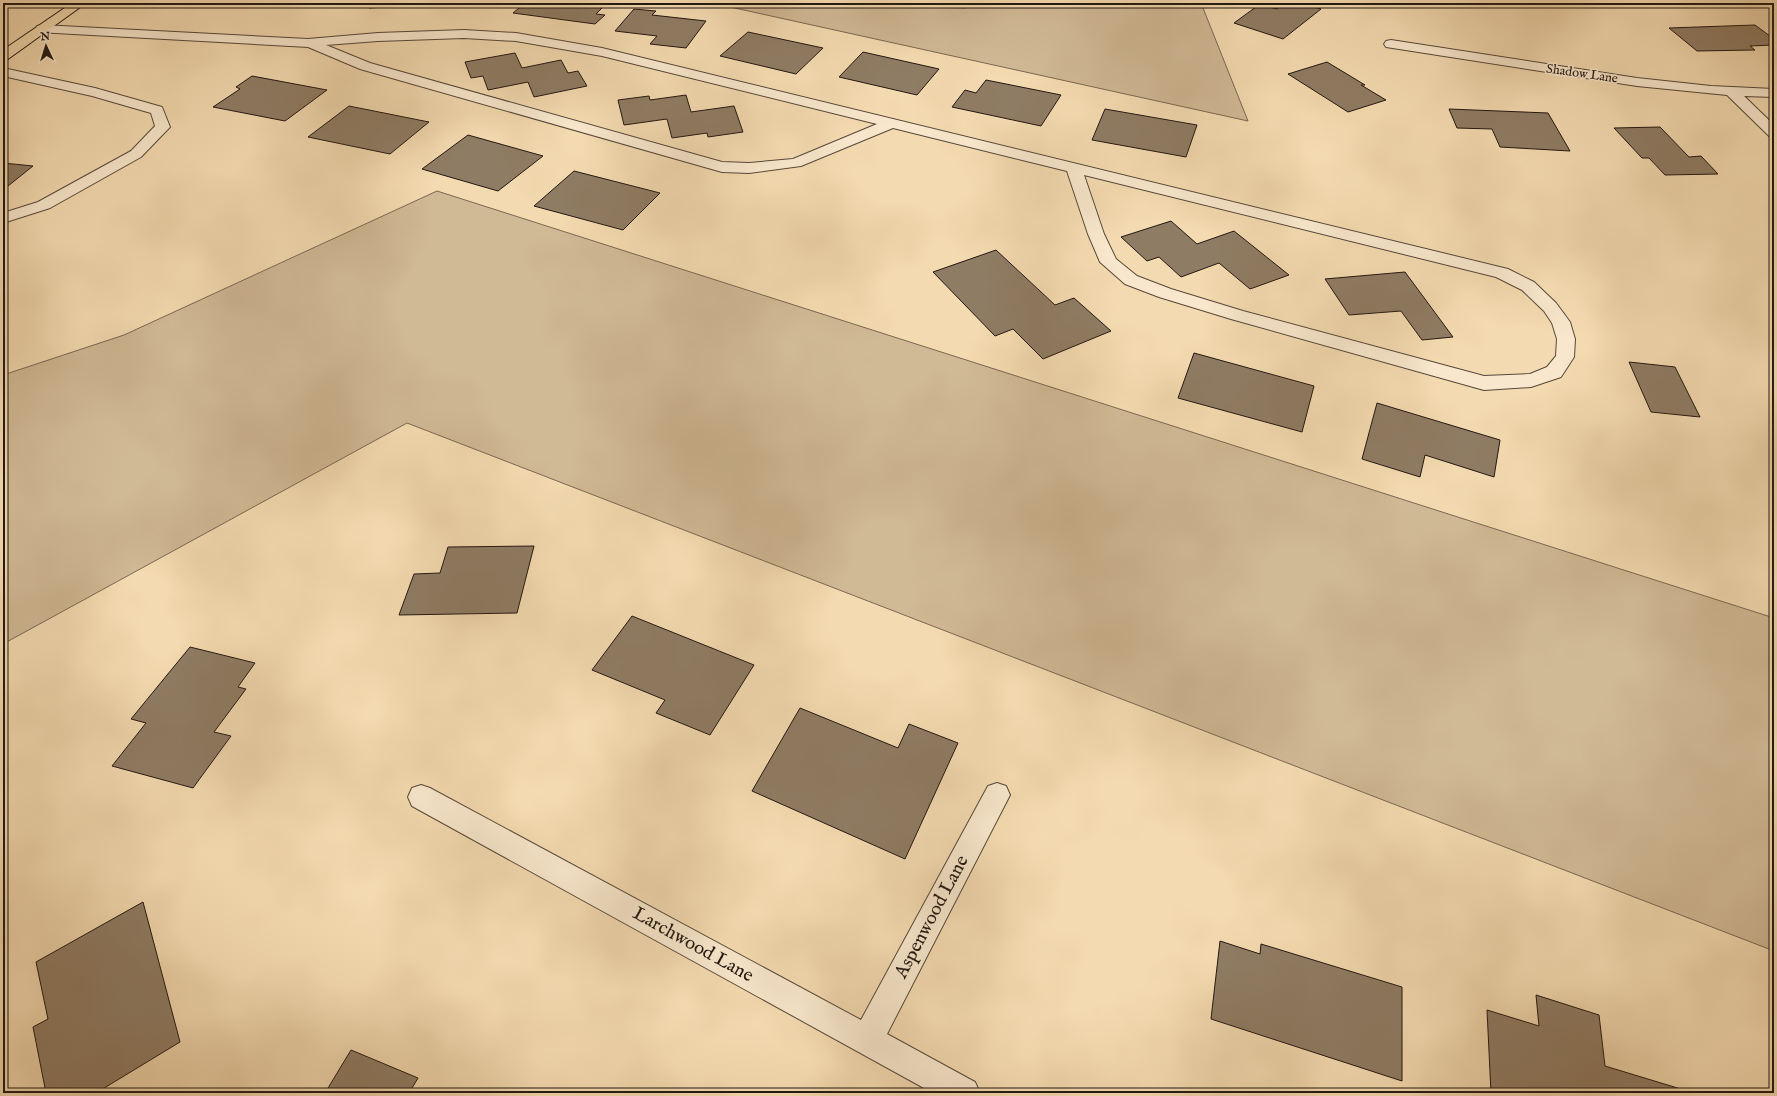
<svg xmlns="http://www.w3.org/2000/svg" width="1777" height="1096" font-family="'IM FELL English',serif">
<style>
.green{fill:#d0b995;stroke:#796853}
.building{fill:#8f7c64;stroke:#221711}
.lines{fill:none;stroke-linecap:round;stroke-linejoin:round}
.minor-casing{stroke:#564839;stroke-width:2}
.major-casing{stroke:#221711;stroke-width:2}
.minor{fill:#f8e7cc;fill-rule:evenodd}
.major{fill:#f4dab0;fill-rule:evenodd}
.labels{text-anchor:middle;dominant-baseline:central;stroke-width:3.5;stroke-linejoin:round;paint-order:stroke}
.far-street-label{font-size:13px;fill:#221711;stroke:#f8e7cc}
.near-street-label{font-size:19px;fill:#221711;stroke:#f8e7cc}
</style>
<rect width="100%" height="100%" fill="#f4dab0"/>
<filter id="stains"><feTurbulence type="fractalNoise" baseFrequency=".005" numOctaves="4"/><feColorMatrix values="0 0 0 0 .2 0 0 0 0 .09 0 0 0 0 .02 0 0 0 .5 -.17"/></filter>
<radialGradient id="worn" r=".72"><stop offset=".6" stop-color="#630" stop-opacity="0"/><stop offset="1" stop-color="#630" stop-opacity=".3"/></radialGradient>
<path class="green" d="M712 3H851L852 5 966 8V3H1201L1248 121Z
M437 191 1774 618V951L407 423 3 644V375L124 335Z"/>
<path class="building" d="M372 3H422L421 5 369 8Z
M525 3H607L596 14 605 15 595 24 513 13Z
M1284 3H1301L1321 9 1283 39 1234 23 1260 4 1277 9Z
M634 9 656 11 652 15 706 21 686 48 650 44 657 36 615 31Z
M1755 25 1774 39V45L1750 46 1755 50 1697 51 1669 28Z
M748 32 823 48 796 74 720 56Z
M863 52 939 69 917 95 839 77Z
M515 53 522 68 561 60 568 73 578 71 587 86 534 97 528 82 488 90 483 76 471 78 465 62Z
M1327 62 1365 85H1361L1386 100 1348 112 1288 74Z
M252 76 327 90 285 121 213 107 240 89 236 87Z
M986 80 1061 95 1041 126 952 107 965 90 976 93Z
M686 95 691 112 734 106 743 132 708 137 707 133 672 138 667 119 624 125 618 100 649 96 650 100Z
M349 106 429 122 390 154 308 137Z
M1105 109 1197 125 1186 157 1092 140Z
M1449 109 1548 113 1570 151 1500 147 1492 129 1457 128Z
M1660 127 1689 157 1701 156 1718 174 1665 175 1649 158H1642L1614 128Z
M468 135 543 156 498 191 422 169Z
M3 163 33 166 3 190Z
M574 171 660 193 623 230 534 206Z
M1171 221 1197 244 1234 231 1289 275 1250 289 1219 263 1181 277 1159 257 1147 261 1121 237Z
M996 250 1055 305 1074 298 1111 331 1043 359 1013 329 995 336 933 272Z
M1405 272 1453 337 1422 340 1401 311 1349 315 1325 279Z
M1194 353 1314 386 1302 432 1178 398Z
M1629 362 1675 367 1700 417 1651 412Z
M1377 403 1500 440 1494 477 1425 455 1420 477 1362 459Z
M534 546 517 613 399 615 414 574 440 573 448 547Z
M632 616 754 665 710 735 656 713 665 700 592 670Z
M190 647 255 663 238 687 246 689 214 732 231 736 193 788 112 766 146 723 131 719Z
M800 708 898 748 909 724 958 743 905 859 752 791Z
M143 902 180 1042 96 1093H46L33 1027 48 1019 36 962Z
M1220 941 1260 954 1261 944 1402 987V1081L1211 1019Z
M1536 995 1599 1015 1605 1066 1694 1093H1491L1487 1010 1539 1026Z
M351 1050 418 1078 409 1093H325Z"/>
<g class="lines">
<g class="minor-casing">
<path id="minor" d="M42 25 308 39 378 33 464 30 516 33 602 48 1508 269 1534 282 1556 303 1570 322 1575 339 1574 357 1561 377 1531 387 1484 390 1231 319 1159 297 1125 284 1100 262 1088 234 1067 171 893 128 801 166 749 173 722 172 360 69 308 47 37 32 36 29 37 26ZM464 38 516 41 602 56 877 124 793 159 749 163 722 162 370 63 326 45 378 41ZM1084 175 1496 277 1522 290 1544 311 1552 323 1557 339 1556 356 1547 367 1530 374 1484 376 1243 311 1171 289 1137 276 1116 259 1104 234Z
M1391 40 1637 78 1711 86 1774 89V97L1744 96 1774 125V137L1769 136 1727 95 1637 86 1386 47 1384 44 1386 41Z
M3 68 95 88 162 107 170 127 141 157 50 208 3 223V213L38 202 131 151 155 126 151 113 92 96 3 76Z
M997 783 1006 786 1010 795 887 1034 975 1082 980 1093H933L412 806 408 797 412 788 421 785 430 788 861 1020 988 786Z"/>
</g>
<g class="major-casing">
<path id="major" d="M72 3H86L8 59 3 60V50Z"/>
</g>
<use href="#minor" class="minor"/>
<use href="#major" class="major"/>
</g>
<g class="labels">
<g class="far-street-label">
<text transform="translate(1582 74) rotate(8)">Shadow Lane</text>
</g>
<g class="near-street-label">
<text transform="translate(932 917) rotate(-62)">Aspenwood Lane</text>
<text transform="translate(693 945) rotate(29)">Larchwood Lane</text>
</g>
</g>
<rect width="1777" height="1096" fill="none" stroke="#f4dab0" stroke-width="16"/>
<rect x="4" y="4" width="1769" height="1088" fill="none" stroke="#221711" stroke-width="2"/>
<rect x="8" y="8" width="1761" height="1080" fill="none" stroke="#221711"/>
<g transform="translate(46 46) rotate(356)" stroke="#f8e7cc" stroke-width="3" paint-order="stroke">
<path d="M0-3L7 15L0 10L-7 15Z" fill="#221711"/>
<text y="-6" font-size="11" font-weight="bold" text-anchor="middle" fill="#221711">N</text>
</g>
<rect width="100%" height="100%" filter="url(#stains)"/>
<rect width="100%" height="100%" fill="url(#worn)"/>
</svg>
